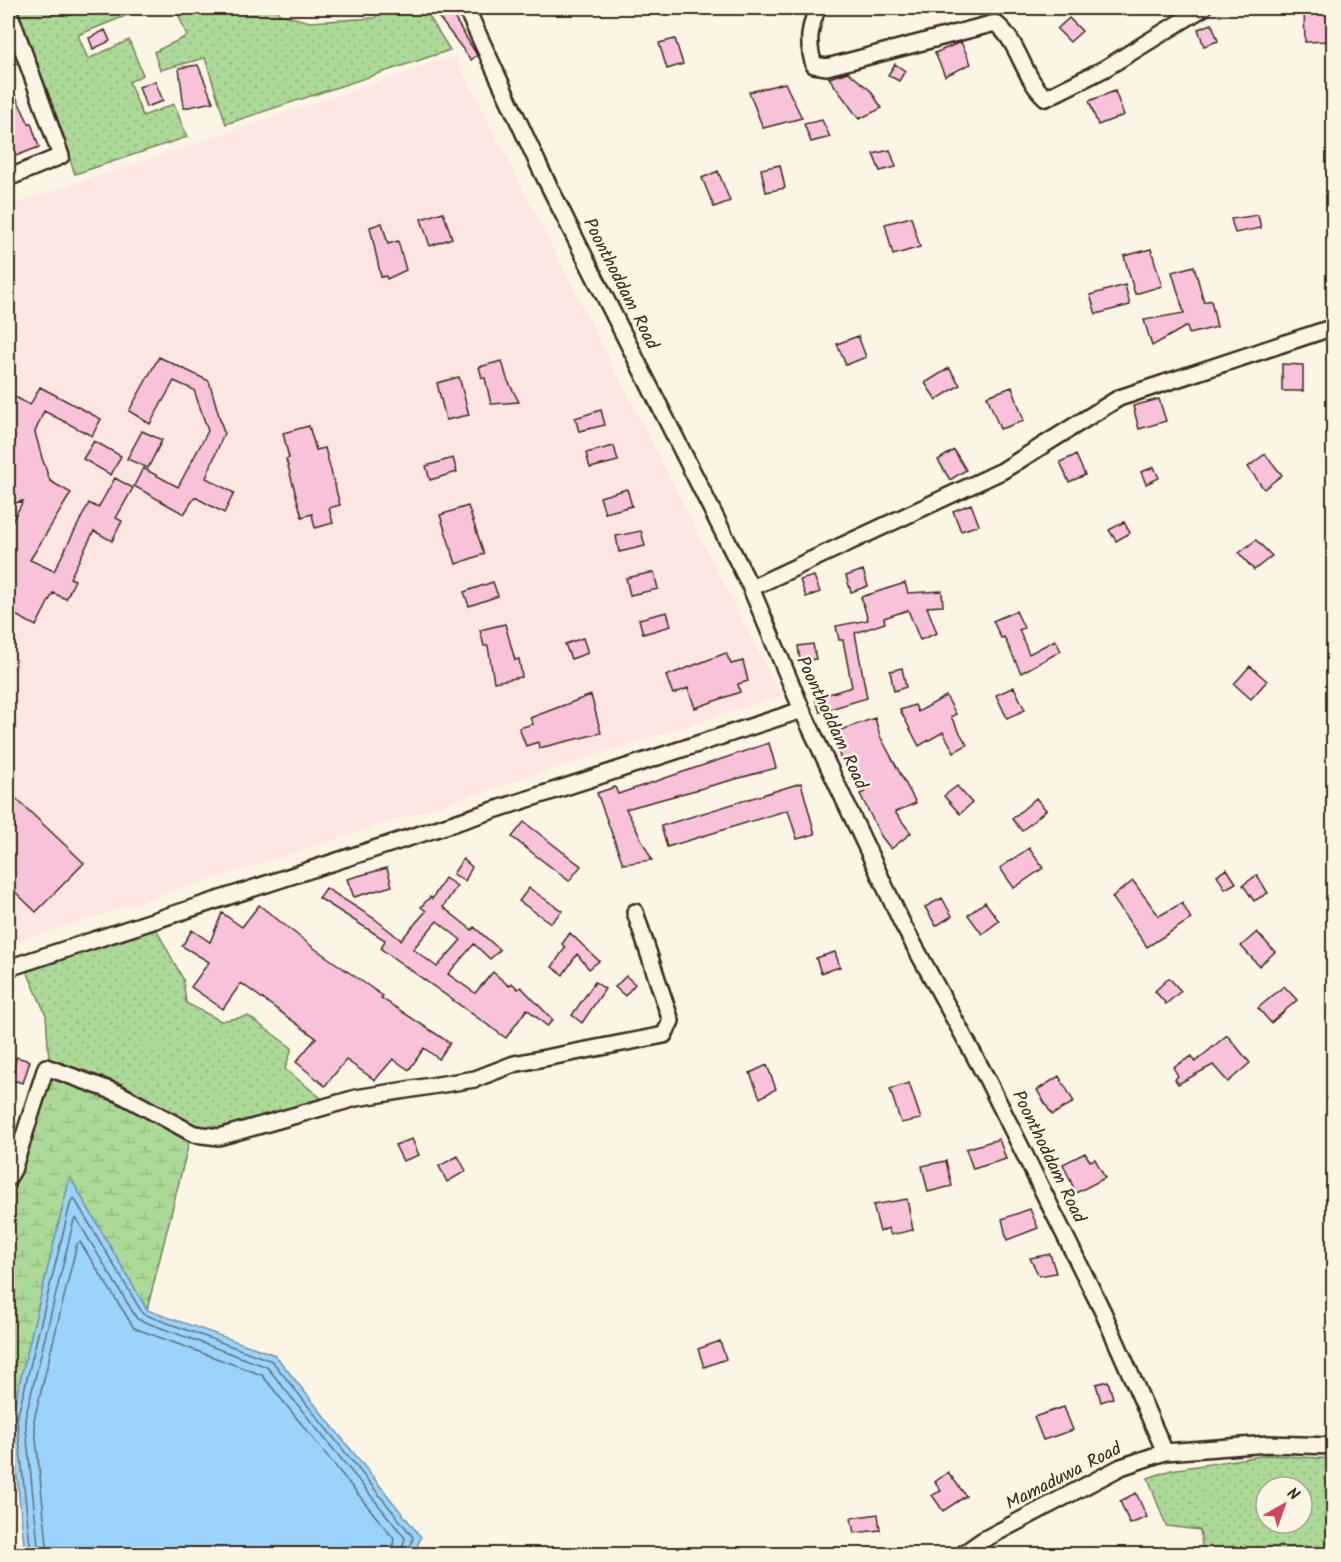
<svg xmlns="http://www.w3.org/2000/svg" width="1341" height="1562" font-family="Kalam,sans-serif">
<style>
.built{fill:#fbe6e2}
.grass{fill:url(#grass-dots);stroke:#74825a;stroke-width:1.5;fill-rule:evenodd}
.wetland{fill:url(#wetland-marsh);stroke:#74825a;stroke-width:1.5}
.water{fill:#9bd4fb;stroke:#7590a3;stroke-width:1.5}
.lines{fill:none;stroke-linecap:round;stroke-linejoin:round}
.shore{stroke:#616e76;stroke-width:1.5}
.building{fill:#f8c2db;stroke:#3b2a1e;stroke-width:1.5;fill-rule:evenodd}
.minor-casing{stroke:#3b2a1e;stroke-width:20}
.minor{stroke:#fcf5e5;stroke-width:15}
.labels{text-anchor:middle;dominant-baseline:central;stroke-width:5;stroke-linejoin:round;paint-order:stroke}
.street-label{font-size:18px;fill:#3b2a1e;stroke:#fcf5e5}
</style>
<defs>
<pattern id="grass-dots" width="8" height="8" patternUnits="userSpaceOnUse" patternTransform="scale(1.5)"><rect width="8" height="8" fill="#acd997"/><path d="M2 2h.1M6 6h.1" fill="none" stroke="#95ba82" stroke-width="1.8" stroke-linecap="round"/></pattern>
<pattern id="wetland-marsh" width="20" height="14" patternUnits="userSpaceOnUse" patternTransform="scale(1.5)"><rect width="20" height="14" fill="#acd997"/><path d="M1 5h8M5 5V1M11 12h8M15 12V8" fill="none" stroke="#95ba82"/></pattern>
</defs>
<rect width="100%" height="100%" fill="#fcf5e5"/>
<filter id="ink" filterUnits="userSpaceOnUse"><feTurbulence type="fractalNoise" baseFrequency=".0167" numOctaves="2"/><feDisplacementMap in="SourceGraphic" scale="12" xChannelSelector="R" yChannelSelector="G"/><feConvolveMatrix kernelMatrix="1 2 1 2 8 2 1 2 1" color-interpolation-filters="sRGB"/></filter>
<g filter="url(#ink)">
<path class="built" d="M455 56 781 696 8 945V206Z"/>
<path class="grass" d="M16 8H64L67 16 89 8H145L78 35 88 59 129 40 143 75 129 82 143 116 174 104 187 137 75 174Z
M176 8H277L279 14 310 22 375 18 380 8H437L427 13 450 50 226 124 205 58 160 70 154 52 187 36Z
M155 927 183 979 186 1003 221 1021 248 1016 292 1048 285 1069 321 1098 218 1129 195 1125 122 1084 49 1059 46 1015 26 969Z
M1267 1455 1333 1459V1554H1203L1200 1530 1166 1526 1148 1478 1171 1470ZM1266 1487H1302V1523H1266Z"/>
<path class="wetland" d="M51 1077 114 1100 189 1142 147 1310 70 1178 11 1418 8 1415V1188L19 1173Z"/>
<path class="water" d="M70 1177 147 1310 275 1355 421 1537 414 1554H25L11 1418Z"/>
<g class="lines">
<path class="shore" d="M31 1554 17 1419 71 1201 74 1198 143 1314 272 1361 413 1537 409 1554
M39 1554 25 1419 74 1220 76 1218 137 1319 267 1367 405 1538 401 1554
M48 1554 34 1420 77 1244 80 1242 134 1328 262 1375 394 1539 392 1554"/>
</g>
<path class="building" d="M449 9 477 55 471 60 437 15Z
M1304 10H1331L1332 41 1305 42Z
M1069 18 1082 31 1070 42 1057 29Z
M1212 24 1218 41 1204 46 1198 29Z
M105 30 110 41 93 49 89 38Z
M675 39 683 64 667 69 659 43Z
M961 42 971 64 945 76 935 53Z
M895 64 905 71 899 81 888 75Z
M198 65 213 102 184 108 179 68Z
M848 72 870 90 882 108 859 119 829 78Z
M8 80 29 124 31 123 39 147 8 159Z
M155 81 163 101 146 107 139 87Z
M785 83 802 118 763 128 749 92Z
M1115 91 1124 115 1098 125 1089 101Z
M822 120 830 137 811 142 804 124Z
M890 150 896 167 880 171 873 154Z
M780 165 785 188 766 192 761 169Z
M718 171 730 201 714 207 702 178Z
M443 212 452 238 430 246 421 219Z
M1258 215 1261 228 1235 233 1231 219Z
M911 217 920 247 893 255 885 224Z
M382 223 388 244 398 241 406 270 387 279 386 276 381 277 370 227Z
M1151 249 1162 286 1135 294 1124 256Z
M1194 266 1204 302 1211 300 1217 327 1189 334 1187 326 1152 346 1144 320 1184 313 1172 272Z
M1125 285 1130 305 1096 314 1090 295Z
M858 336 866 357 846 365 837 344Z
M159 357 209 381 224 433 206 478 234 493 224 513 195 497 184 514 134 486 143 468 178 487 208 431 194 390 174 381 150 424 129 411Z
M502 361 507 379 519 402 491 404 485 378H482L479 367Z
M1282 364 1303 365V391H1282Z
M949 368 960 385 936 400 925 383Z
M459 377 469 415 446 420 437 383Z
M40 387 101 419 92 436 44 411 35 432 42 458 50 481 71 493 30 560 54 571 89 503 98 508 115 478 133 488 116 518 122 521 112 541 94 531 70 578 75 580 66 599 53 593 36 626 8 611V529L23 501 8 505V393L30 405Z
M1012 387 1024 421 1000 429 987 396Z
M1159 399 1166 421 1139 429 1133 406Z
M601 410 605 425 579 431 575 418Z
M309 426 316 450 325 448 340 505 329 508 333 523 315 528 312 514 302 517 286 459 289 458 283 433Z
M142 431 162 440 148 468 127 459Z
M94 441 121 456 111 475 83 459Z
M614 446 618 461 590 468 586 453Z
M954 450 966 470 950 480 938 460Z
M1265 454 1282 475 1264 489 1248 467Z
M1076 455 1085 475 1069 482 1060 462Z
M453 458 457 472 430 480 426 466Z
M1154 467 1159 478 1146 484 1141 472Z
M627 489 632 506 605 513 600 497Z
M971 504 979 525 961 531 953 511Z
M468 506 484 554 456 564 440 515Z
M1124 522 1130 533 1116 541 1109 530Z
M641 531 645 546 619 552 616 536Z
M1256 540 1272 556 1254 570 1239 553Z
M863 570 868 586 851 592 846 576Z
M654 572 658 589 630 595 626 578Z
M814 576 820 592 806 597 800 580Z
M493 582 498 596 469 606 464 592Z
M905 583 908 593 942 591 943 606 927 607 937 633 920 640 908 610 884 618 885 623 855 633 867 698 820 712 815 698 852 687 843 640H839L836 626 868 620 861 597Z
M1016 611 1024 628 1019 630 1029 654 1055 640 1061 651 1021 673 1004 637 1001 638 993 621Z
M667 612 671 626 643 634 639 619Z
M505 624 515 660 519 659 522 677 494 682 488 646H484L480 630Z
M583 638 588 653 571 659 565 644Z
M813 644 816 659 800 661 798 646Z
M726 653 731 664 743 661 748 681 738 684 740 692 695 708 688 688 673 694 666 676Z
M1250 666 1267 681 1251 699 1234 684Z
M902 668 906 687 894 691 890 671Z
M1014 687 1025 710 1007 718 996 695Z
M591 695 601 733 539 748 538 742 526 746 519 728 533 724 530 718Z
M946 696 956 714 951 717 967 745 954 752 943 732 919 746 900 710 915 705 918 712Z
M875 718 880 736 916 803 895 812 911 833 891 849 881 836 860 794 865 792 844 759 841 760 832 733Z
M769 743 776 768 626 809 652 860 623 864 597 793 615 787 618 794Z
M801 783 815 834 797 839 788 810 667 847 661 826Z
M957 786 972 803 960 814 944 796Z
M8 791 84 863 36 912 8 885Z
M1036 798 1046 810 1022 831 1012 819Z
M524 822 581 866 569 881 512 837Z
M1029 848 1043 868 1014 888 1000 868Z
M463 859 472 867 465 881 453 874Z
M387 868 392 886 354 897 347 879Z
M1227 869 1236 883 1225 889 1217 875Z
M1257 875 1268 893 1254 901 1243 885Z
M445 878 457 886 443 907 472 930 474 927 500 950 490 959 474 944 448 974 475 993 493 972 509 986 512 983 518 989 521 987 553 1020 547 1026 527 1009 506 1038 381 949 385 940 319 898 326 888 375 919 401 940 426 911 421 907 430 897 432 899ZM437 921 461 940 437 967 413 949Z
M1133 881 1159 916 1182 903 1191 919 1147 947 1112 897Z
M529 888 562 911 551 923 519 901Z
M942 898 952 916 936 926 925 907Z
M985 902 999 921 982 934 968 915Z
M259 905 314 948 383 996 381 998 450 1043 439 1059 424 1048 409 1070 393 1059 375 1080 346 1060 325 1086 296 1062 316 1038 241 983 223 1009 191 987 209 962 182 946 192 930 210 942 222 913 242 927Z
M1257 932 1275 952 1259 966 1241 946Z
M570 933 599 961 589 969 577 954 563 975 552 967 565 948 562 944Z
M835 952 840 967 821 973 816 958Z
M626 976 635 984 625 996 615 987Z
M1169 978 1181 991 1166 1004 1155 991Z
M595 982 605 989 582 1023 572 1015Z
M1284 986 1297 1000 1271 1023 1258 1008Z
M1227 1035 1250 1063 1228 1082 1213 1065 1178 1084 1175 1079 1178 1076 1173 1067 1192 1056 1195 1062Z
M16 1057 30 1061 23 1083 12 1080Z
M767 1065 776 1089 760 1098 750 1073Z
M1059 1076 1074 1102 1052 1115 1037 1090Z
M909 1083 921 1119 901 1123 890 1089Z
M412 1139 419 1155 403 1161 395 1145Z
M999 1139 1006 1159 973 1169 966 1149Z
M1085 1153 1090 1161 1095 1159 1105 1178 1076 1193 1063 1164Z
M458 1156 466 1171 447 1182 439 1166Z
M946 1161 952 1186 928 1192 922 1166Z
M907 1199 913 1230 891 1235 888 1228 880 1232 873 1205Z
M1030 1209 1038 1228 1007 1240 1002 1219Z
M1050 1254 1056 1273 1039 1276 1030 1258Z
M720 1341 726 1359 704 1367 698 1349Z
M1108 1381 1113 1398 1101 1402 1096 1384Z
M1064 1407 1073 1430 1043 1440 1034 1417Z
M948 1472 966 1496 943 1511 932 1495 941 1491 935 1482Z
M1136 1493 1147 1517 1130 1524 1120 1501Z
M878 1514 880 1530 854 1533 851 1518Z"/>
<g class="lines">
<g class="minor-casing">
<path id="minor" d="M466 8 541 170 751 588 802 710 902 923 987 1079 1103 1312 1165 1452
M818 8C809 27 807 44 814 65L827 67 995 23C1020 42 1022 77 1046 98L1104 69 1203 8
M8 9 61 156 8 178
M751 588 1002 471 1119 398 1334 327
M8 968 802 710
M8 1178 13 1170 46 1067 118 1093 194 1134 219 1137 356 1098 475 1079 514 1064 664 1035 671 1021 635 912
M963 1554 983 1540 1121 1467 1165 1452 1268 1444 1334 1446"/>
</g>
<use href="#minor" class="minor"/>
</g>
</g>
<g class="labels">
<g class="street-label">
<text transform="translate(620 284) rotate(63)">Poonthoddam Road</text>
<text transform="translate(831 723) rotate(65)">Poonthoddam Road</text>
<text transform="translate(1048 1157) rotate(64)">Poonthoddam Road</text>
<text transform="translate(1064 1477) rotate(-27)">Mamaduwa Road</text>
</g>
</g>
<rect width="1341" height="1562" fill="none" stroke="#fcf5e5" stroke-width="30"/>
<rect x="15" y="15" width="1311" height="1532" fill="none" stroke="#3b2a1e" stroke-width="2" filter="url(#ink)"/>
<g transform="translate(1284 1505) rotate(40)"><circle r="28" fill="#fcf5e5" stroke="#afa495" stroke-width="1.5"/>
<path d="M0-4.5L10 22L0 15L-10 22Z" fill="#d1495b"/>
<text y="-9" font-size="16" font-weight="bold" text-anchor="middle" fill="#3b2a1e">N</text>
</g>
</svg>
